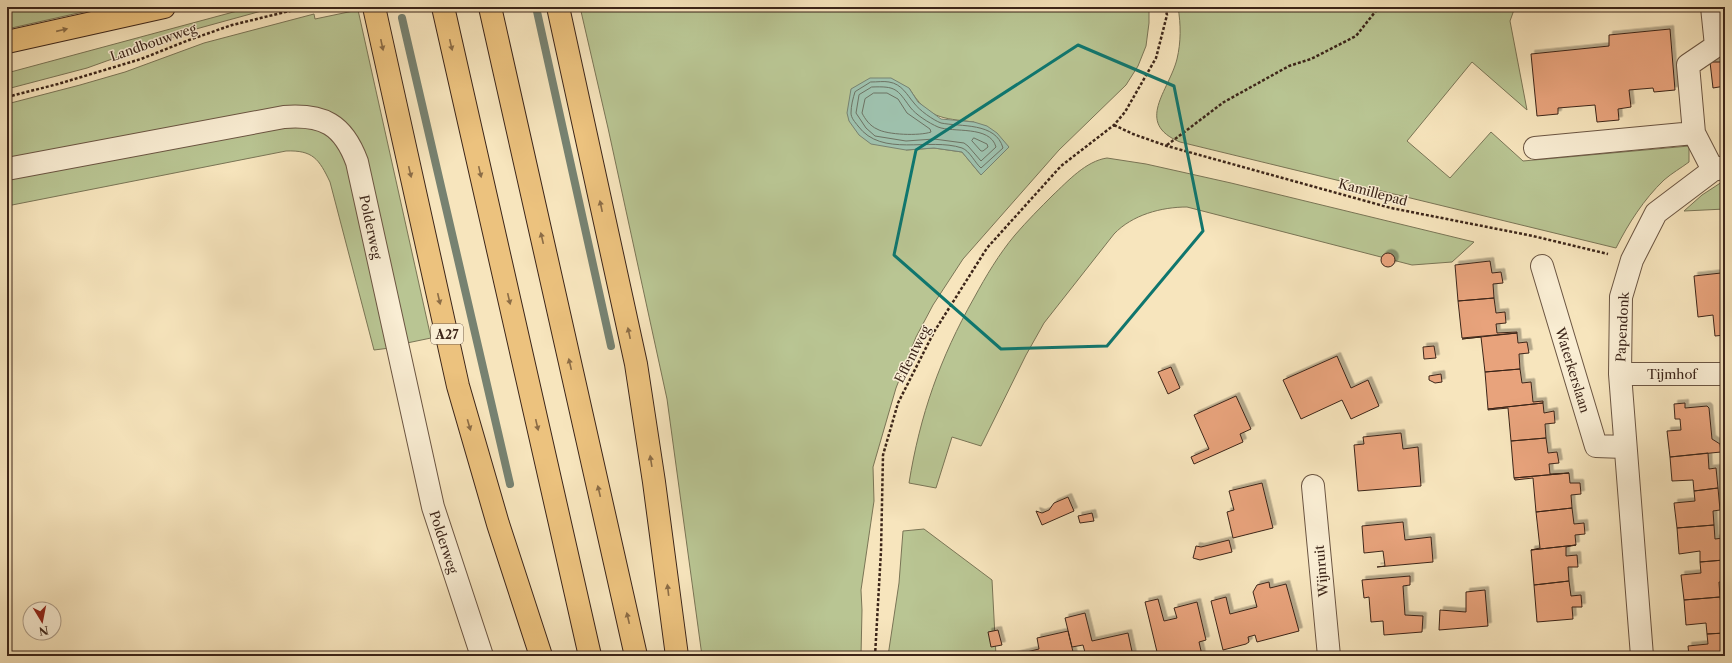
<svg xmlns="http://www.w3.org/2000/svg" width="1732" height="663" font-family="'Libre Caslon Text',serif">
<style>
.green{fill:#b9c593;stroke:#7a7556;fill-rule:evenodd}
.water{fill:#9ec0ac;stroke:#778271}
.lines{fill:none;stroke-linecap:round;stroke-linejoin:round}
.shore{stroke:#6d7262;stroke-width:1}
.stream{stroke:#778271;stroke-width:8}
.building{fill:#e8a37b;stroke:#3c2519;filter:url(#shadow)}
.minor-casing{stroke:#6b5542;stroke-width:24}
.major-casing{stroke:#3c2519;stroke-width:24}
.highway-casing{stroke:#3c2519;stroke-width:24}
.path{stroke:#3c2519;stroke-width:2.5;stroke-dasharray:3 2;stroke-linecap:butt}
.minor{stroke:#faeed4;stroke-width:22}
.major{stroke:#ecc27e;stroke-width:22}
.highway{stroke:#ecc27e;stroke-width:22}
.oneway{fill:#8b6c46}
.marked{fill:none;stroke:#0f766e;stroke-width:3;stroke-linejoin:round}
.labels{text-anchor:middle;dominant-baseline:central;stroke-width:3;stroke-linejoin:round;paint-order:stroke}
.shield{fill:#faeed4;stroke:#756151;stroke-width:1}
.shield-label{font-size:12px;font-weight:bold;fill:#3c2519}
.street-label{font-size:13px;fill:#3c2519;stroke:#faeed4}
</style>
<defs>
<filter id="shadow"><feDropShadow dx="3.5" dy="-3.5" stdDeviation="0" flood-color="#0004"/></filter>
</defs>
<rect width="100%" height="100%" fill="#f7e5bd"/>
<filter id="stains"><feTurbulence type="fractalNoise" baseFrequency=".005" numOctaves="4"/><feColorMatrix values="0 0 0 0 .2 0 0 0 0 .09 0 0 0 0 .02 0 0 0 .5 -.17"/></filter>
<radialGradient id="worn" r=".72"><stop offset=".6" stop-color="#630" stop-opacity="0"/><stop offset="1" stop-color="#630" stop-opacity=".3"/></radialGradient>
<path class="green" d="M24 7H105L7 29V11Z
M252 7H276L196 29 87 68 7 89V73Z
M580 7H1149V23L1146 46 1138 66 1126 85 1059 150 963 259 933 305 916 337 896 388 873 467 874 501 861 590 862 610 861 656H702L667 399 608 128ZM909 88C928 119 941 118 974 122L981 175 962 152 934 148 906 150Z
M1178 7H1515L1510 21 1527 110 1472 62 1407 141 1450 178 1491 132 1523 161 1689 146V162C1681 168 1672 173 1664 180 1644 199 1628 224 1616 248L1180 142C1134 123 1169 91 1177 59 1181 42 1181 25 1178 7Z
M358 10 431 338 407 343 337 118 7 162V104L80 85 125 72 204 43 314 14 315 19Z
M280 123 321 126 343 147 390 348 374 350 330 182C319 159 313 150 286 151L7 206V177Z
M1107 158 1146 164 1231 183 1474 242 1452 262 1412 265 1187 207C1161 207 1132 215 1114 234L1044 323 1026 355 981 446 952 437 936 488 909 483C920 415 940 358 974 298 986 276 999 254 1015 235 1027 221 1040 208 1053 195 1068 181 1086 161 1107 158Z
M1725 180V209L1684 211 1702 195Z
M924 529 992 580 996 656H888L899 583 903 531Z"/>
<path class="water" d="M870 78H891L909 88 918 102 941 119 974 122 987 126 997 133 1009 147 981 175 962 152 934 148 906 150 871 144 859 135 849 121 847 113 851 89Z"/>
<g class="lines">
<path class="shore" d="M871 82C877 82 884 81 889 82 902 84 907 95 914 103 919 110 933 120 941 123 960 127 996 122 1003 148L981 168C975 163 970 151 962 148 929 137 882 158 858 126 855 122 851 118 851 113 851 106 853 98 855 92Z
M872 87C896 86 897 89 910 107 916 115 929 123 938 127 953 133 990 125 996 147L981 161 968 146 964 143 934 139 906 141 875 136 866 128 856 113 859 95Z
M874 93H887L898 99 907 113 930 129 931 132C920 136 887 135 877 129 870 126 865 119 862 113L865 99Z
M974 138 987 144 988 147 983 151H981L972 141Z"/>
<path class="stream" d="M536 7 611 346
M402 18 510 484"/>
</g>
<path class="building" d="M1670 29 1675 90 1654 92 1653 88 1629 90 1631 107 1618 109 1619 120 1597 122 1595 105 1558 108V114L1537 116 1531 54 1609 46V35Z
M1725 61V86L1722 62Z
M1710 62H1722L1725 86 1713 88Z
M1381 260a7 7 0 1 1 14 0a7 7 0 1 1-14 0Z
M1490 261 1492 273 1501 272 1503 283 1493 284 1494 298 1458 301 1455 265Z
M1721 273H1725V315Z
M1721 273 1725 335 1715 336 1713 315 1698 317 1694 276Z
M1494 298 1496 313 1505 312 1506 323 1496 324 1497 333 1517 332V333L1462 338 1458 301Z
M1517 333 1518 343 1527 342 1529 353 1519 354 1520 369 1485 372 1481 337 1462 339Z
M1434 346 1436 358 1424 359 1423 347Z
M1337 356 1351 388 1368 380 1379 406 1351 419 1342 400 1301 419 1283 380Z
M1171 367 1180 388 1168 394 1158 372Z
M1520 369 1522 383 1531 382 1533 402 1543 401V403L1488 409 1485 372Z
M1441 374 1442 382 1435 383 1429 380V376Z
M1236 396 1251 429 1240 434 1243 442 1194 464 1191 457 1209 449 1194 415Z
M1543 403 1544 413 1554 411 1555 423 1545 424 1546 438 1511 441 1508 408 1488 410V409Z
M1685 403V408L1707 406 1709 408 1712 439 1720 444 1721 452 1670 457 1667 431 1681 430 1680 419H1675L1674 404Z
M1401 433 1403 449 1418 447 1421 486 1358 491 1354 445 1364 444 1363 437Z
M1546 438 1548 453 1557 452 1559 463 1549 464 1550 474 1569 473 1514 478 1511 441Z
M1708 453 1709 469 1716 468 1718 488 1694 491 1693 480 1672 481 1670 457Z
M1569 473 1570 483H1580L1581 494 1571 495 1572 508 1536 512 1533 478 1515 480 1514 478Z
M1262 483 1273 528 1233 538 1227 512 1234 510 1229 491Z
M1718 488 1720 510 1713 511 1714 525 1677 528 1674 503 1695 501 1694 491Z
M1068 497 1074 511 1042 525 1036 511 1042 513 1049 510 1054 503Z
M1572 508 1574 524 1584 523 1585 534 1575 535 1576 545 1531 550 1540 548 1536 512Z
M1092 513 1094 521 1080 523 1078 516Z
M1403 522 1405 540 1431 537 1433 562 1377 567 1385 566 1383 551 1364 553 1362 526Z
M1714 525 1715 539 1723 538 1724 560 1700 562V551L1679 554 1677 528Z
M1229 540 1232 552 1200 560 1193 558 1196 546 1201 547Z
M1576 545 1566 547V556L1577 555 1578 567H1568L1569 581 1534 585 1531 550Z
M1724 560 1725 582H1719L1720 597 1684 600 1681 575 1701 573 1700 562Z
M1410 576V585L1403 586 1405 615 1423 616 1422 632 1384 635 1383 621 1371 622 1369 597 1364 598 1362 580Z
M1569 581 1571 596 1581 595 1582 607H1572L1573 619 1537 622 1534 585Z
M1269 582 1270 588 1286 584 1299 631 1257 642 1255 635 1248 637 1249 642 1246 644 1223 650 1211 601 1226 597 1230 614 1257 607 1253 592 1257 585Z
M1485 590 1488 626 1439 630 1440 610 1466 612V592Z
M1720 597 1722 612H1725V633L1707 634 1706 623 1686 625 1684 600Z
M1158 599 1164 621 1177 618 1174 608 1197 602 1206 640 1199 642 1202 655 1158 656 1145 602Z
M1085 613 1092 641 1128 633 1133 656H1086L1083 645 1072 647 1065 618Z
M998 630 1002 645 991 647 988 632Z
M1068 631 1074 656H1010L1039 649 1037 638Z
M1725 633V656H1689L1688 646 1708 644 1707 634Z"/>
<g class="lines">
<g class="minor-casing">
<path id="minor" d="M1694 133 1688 65 1716 46 1712 7
M1535 148 1694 133 1713 170
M7 169 284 117C323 114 343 124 357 162L433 507 482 656
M1542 266 1596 446 1624 447
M1620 374H1725
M1313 486 1329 656
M1642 656 1620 374 1621 297 1632 260 1656 213 1713 170 1725 167"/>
</g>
<g class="major-casing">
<path id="major" d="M7 42 164 7"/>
</g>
<g class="highway-casing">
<path id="highway" d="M374 7 458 386 498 524 541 656
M443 7 590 656
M490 7 636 656
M558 7 636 364 654 482 677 656"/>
</g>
<path class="path" d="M7 97 58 84 141 59 189 40 232 25 306 7
M1114 125 1133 134 1167 146 1391 208 1533 236 1608 254
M1167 145 1224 102 1289 66 1311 59 1356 36 1379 7
M875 656 881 551 883 455 898 403 934 332 987 248 1061 166 1114 125 1125 112 1156 58 1167 15 1165 7"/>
<use href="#minor" class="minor"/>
<use href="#major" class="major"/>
<use href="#highway" class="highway"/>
</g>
<defs><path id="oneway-solid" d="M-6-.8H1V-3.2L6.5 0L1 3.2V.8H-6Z"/></defs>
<g class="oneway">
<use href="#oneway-solid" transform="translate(62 30) rotate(-13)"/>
<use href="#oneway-solid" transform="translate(382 45) rotate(78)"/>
<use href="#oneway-solid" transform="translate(451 45) rotate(77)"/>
<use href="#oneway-solid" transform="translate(410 172) rotate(77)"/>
<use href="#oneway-solid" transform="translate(480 172) rotate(77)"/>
<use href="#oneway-solid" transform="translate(601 206) rotate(-102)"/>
<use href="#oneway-solid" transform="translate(542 238) rotate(-103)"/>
<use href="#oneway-solid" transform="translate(439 299) rotate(77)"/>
<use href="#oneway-solid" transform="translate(509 299) rotate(77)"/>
<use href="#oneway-solid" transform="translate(629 333) rotate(-102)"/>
<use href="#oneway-solid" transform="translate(570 364) rotate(-103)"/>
<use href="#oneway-solid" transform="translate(469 425) rotate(74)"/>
<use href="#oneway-solid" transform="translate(537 425) rotate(77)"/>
<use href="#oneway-solid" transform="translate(651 461) rotate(-99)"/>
<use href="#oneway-solid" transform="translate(599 491) rotate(-103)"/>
<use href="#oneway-solid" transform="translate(668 590) rotate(-97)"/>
<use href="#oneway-solid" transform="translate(628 618) rotate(-103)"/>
</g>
<path class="marked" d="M1078 45 1174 86 1203 231 1107 346 1001 349 894 255 916 150Z"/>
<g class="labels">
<rect class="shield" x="431" y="324" width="32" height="20" rx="3"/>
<g class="shield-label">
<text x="447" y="334">A27</text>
</g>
<g class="street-label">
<text transform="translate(153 42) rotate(-19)">Landbouwweg</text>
<text transform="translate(1373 192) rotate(15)">Kamillepad</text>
<text transform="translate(371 227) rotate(78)">Polderweg</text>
<text transform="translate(1622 327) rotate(-87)">Papendonk</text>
<text transform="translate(912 354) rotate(-63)">Effentweg</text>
<text transform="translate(1573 370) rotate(73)">Waterkerslaan</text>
<text x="1672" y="374">Tijmhof</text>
<text transform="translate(444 542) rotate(72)">Polderweg</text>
<text transform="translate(1321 571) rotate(-95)">Wijnruit</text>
</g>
</g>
<rect width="1732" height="663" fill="none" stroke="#f7e5bd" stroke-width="24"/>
<rect x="8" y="8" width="1716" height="647" fill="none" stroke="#3c2519" stroke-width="2"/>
<rect x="12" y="12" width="1708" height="639" fill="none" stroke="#3c2519"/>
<g transform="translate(42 621) rotate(170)"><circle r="19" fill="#faeed4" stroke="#ae9e89"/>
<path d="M0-3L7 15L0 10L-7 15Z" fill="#8f2418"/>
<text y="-6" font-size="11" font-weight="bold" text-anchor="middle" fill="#3c2519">N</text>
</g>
<rect width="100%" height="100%" filter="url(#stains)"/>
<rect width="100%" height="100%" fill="url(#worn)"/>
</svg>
